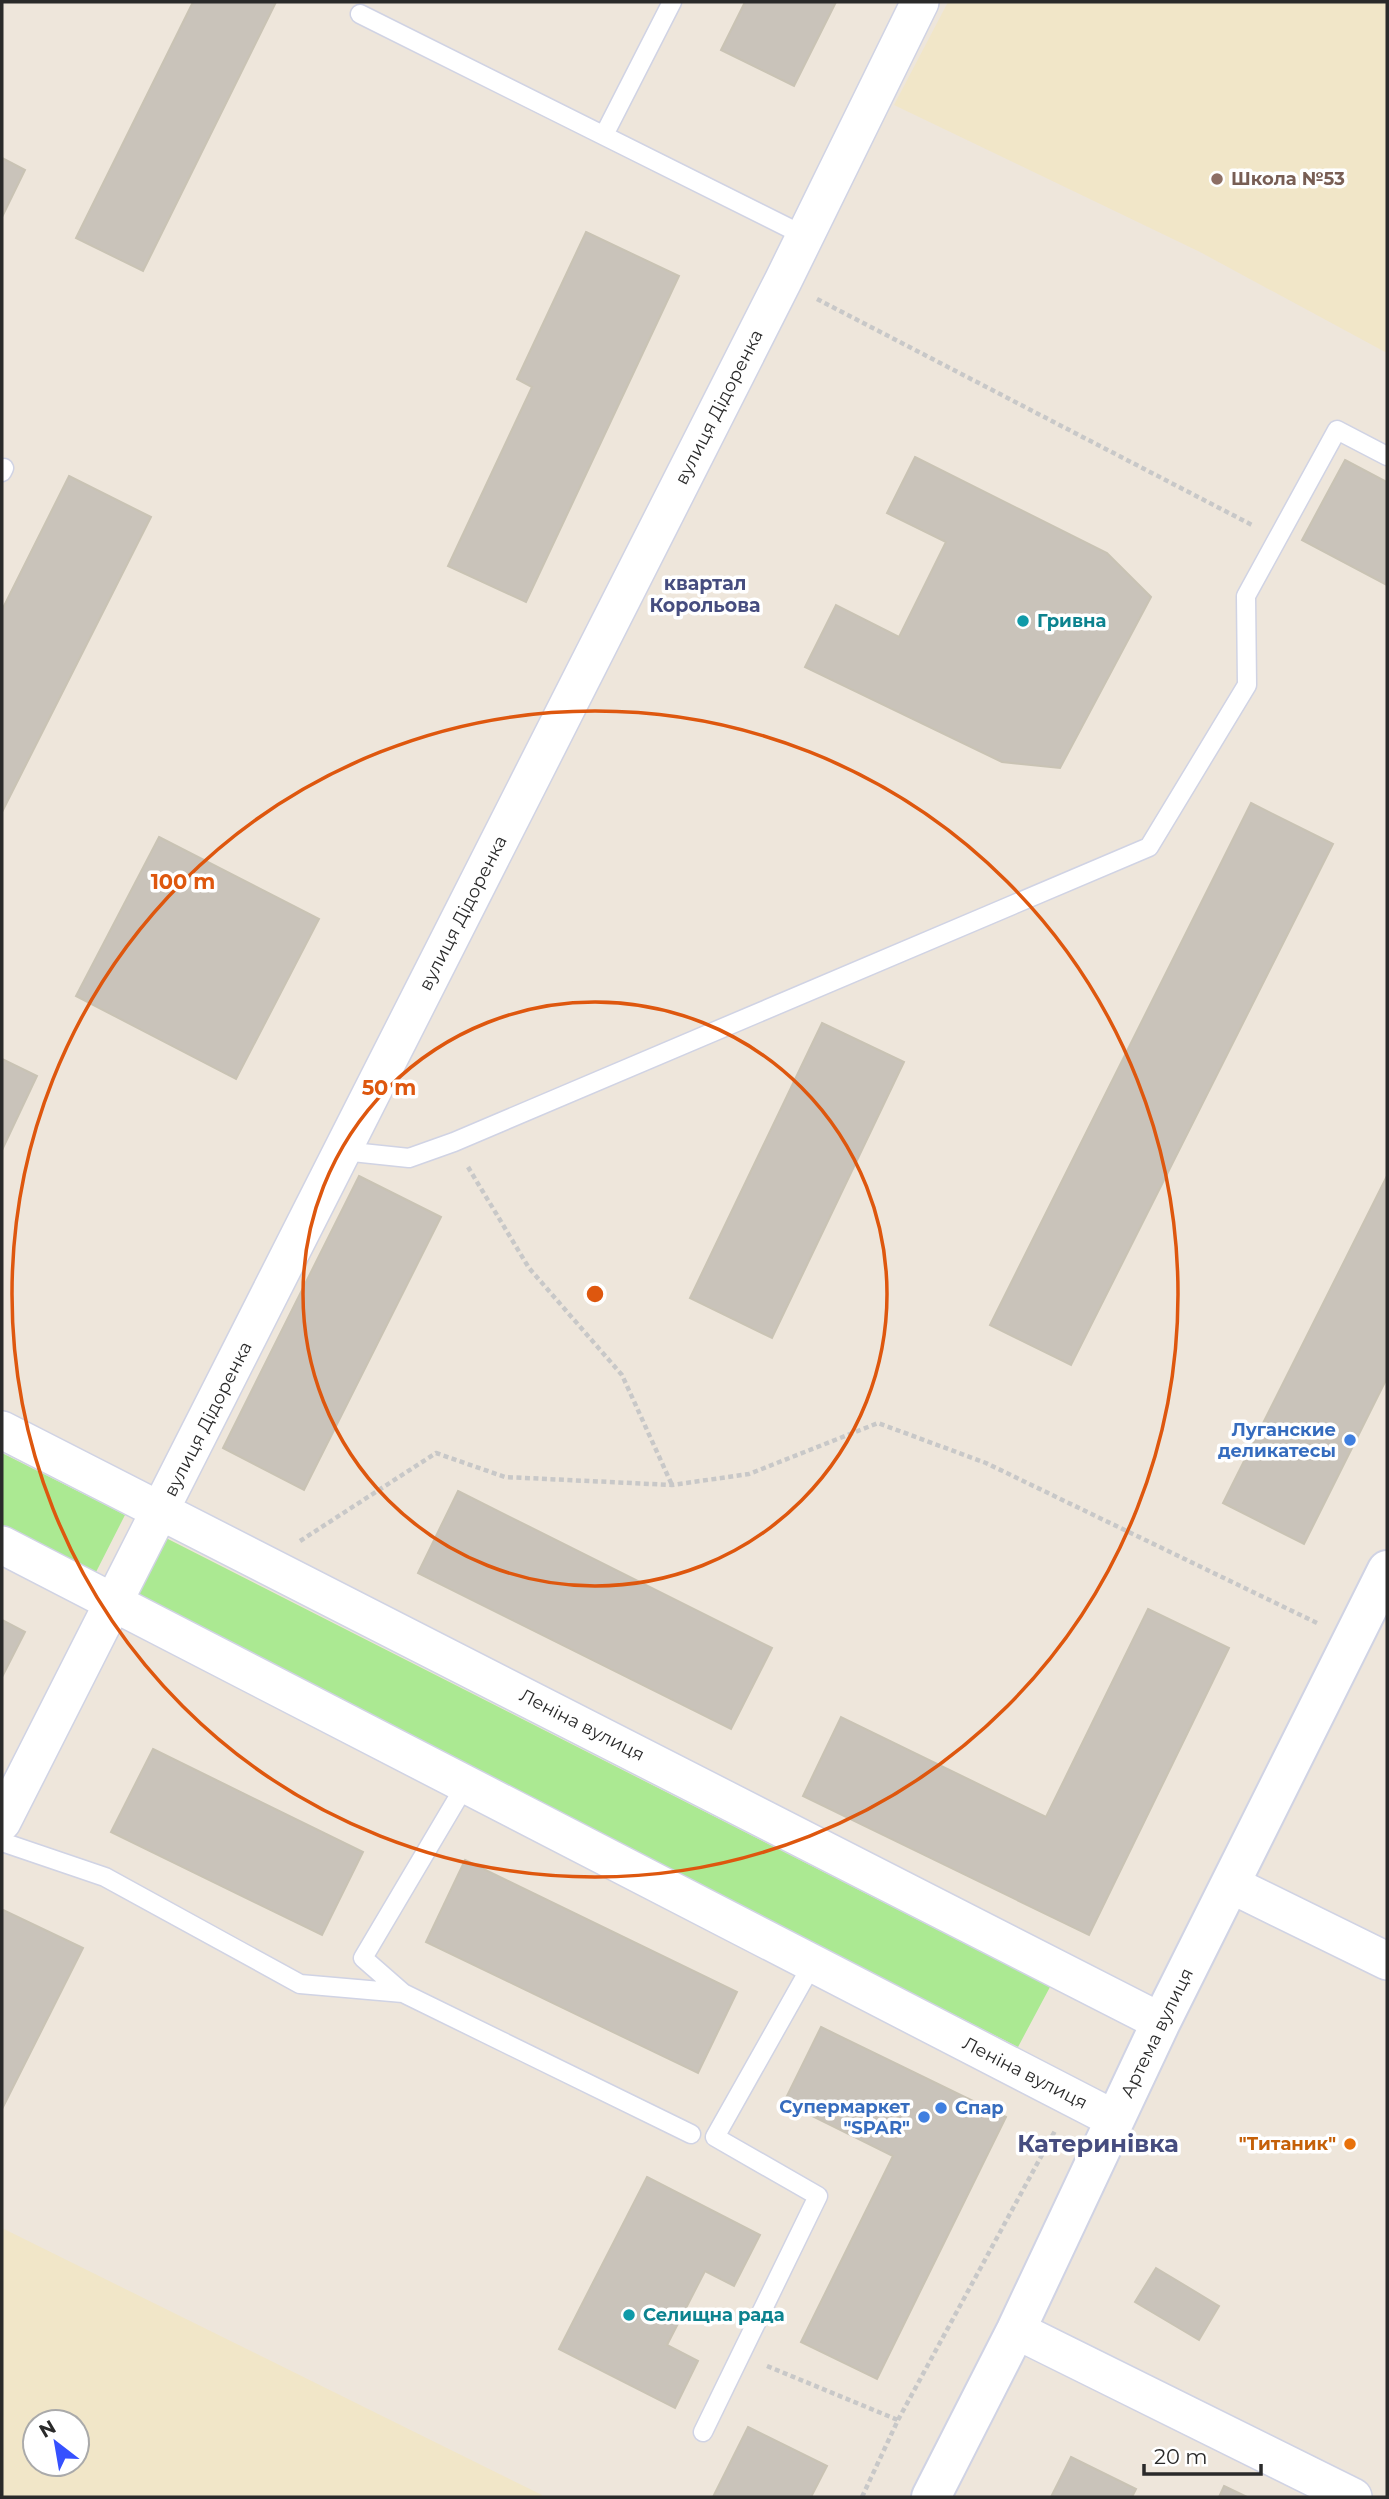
<svg xmlns="http://www.w3.org/2000/svg" width="1389" height="2499" font-family="Montserrat,sans-serif">
<style>
.education{fill:#f1e6c8;fill-rule:evenodd}
.green{fill:#abe992}
.building{fill:#c9c3ba;stroke:#c9c3b4;stroke-width:2}
.lines{fill:none;stroke-linecap:round;stroke-linejoin:round}
.lane-casing{stroke:#d0d3e4;stroke-width:21}
.street-casing{stroke:#d0d3e4;stroke-width:40}
.secondary-casing{stroke:#d0d3e4;stroke-width:42}
.path{stroke:#c8c8c8;stroke-width:4.5;stroke-dasharray:5 3.5;stroke-linecap:butt}
.lane{stroke:#fff;stroke-width:18}
.street{stroke:#fff;stroke-width:37}
.secondary{stroke:#fff;stroke-width:38}
.ring{fill:none;stroke:#de570e;stroke-width:3.5}
.education-dot{fill:#8d6e63;stroke:#fff;stroke-width:2.5}
.culture-dot{fill:#0f9aa8;stroke:#fff;stroke-width:2.5}
.shop-dot{fill:#3f7fe0;stroke:#fff;stroke-width:2.5}
.food-dot{fill:#e8710a;stroke:#fff;stroke-width:2.5}
.labels{text-anchor:middle;dominant-baseline:central;stroke-width:7;stroke-linejoin:round;paint-order:stroke}
.education-label{font-size:18px;font-weight:bold;fill:#785e54;stroke:#fff;text-anchor:start}
.street-label{font-size:18px;fill:#2a2a2a;stroke:#fff}
.culture-label{font-size:18px;font-weight:bold;fill:#0d838f;stroke:#fff;text-anchor:start}
.shop-label{font-size:18px;font-weight:bold;fill:#366cbe;stroke:#fff;text-anchor:end}
.food-label{font-size:18px;font-weight:bold;fill:#c56008;stroke:#fff;text-anchor:end}
.neighbourhood-label{font-size:19px;font-weight:bold;fill:#464d7f;stroke:#fff}
.district-label{font-size:24px;font-weight:bold;fill:#464d7f;stroke:#fff}
.centre{fill:#de570e;stroke:#fff;stroke-width:3.5}
.ring-label{font-size:21px;text-anchor:middle;font-weight:bold;fill:#de570e;stroke:#fff;stroke-width:7;stroke-linejoin:round;paint-order:stroke}
</style>
<rect width="100%" height="100%" fill="#eee6db"/>
<path class="education" d="M948 2H1387V353L1200 252 894 105Z
M2 2228 542 2495 541 2497H2ZM35 2422H77V2464H35Z"/>
<path class="green" d="M2 1453 125 1515 94 1576 2 1529Z
M166 1538 1050 1987 1018 2047 135 1598Z"/>
<path class="building" d="M193 2H276L143 271 76 238Z
M745 2H836L794 86 721 50Z
M2 158 25 170 2 217Z
M586 232 679 276 526 602 448 566 532 387 517 379Z
M915 457 1107 553 1151 597 1060 768 1002 762 805 667 836 605 899 637 946 542 887 513Z
M1345 460 1387 482V585L1302 540Z
M69 476 151 517 2 812V610Z
M1251 803 1333 844 1071 1365 990 1325Z
M159 837 319 919 236 1079 76 996Z
M822 1023 904 1062 772 1338 690 1298Z
M2 1059 37 1076 2 1150Z
M359 1176 441 1217 304 1490 223 1448Z
M1387 1176V1378L1304 1544 1223 1503Z
M458 1491 772 1648 731 1729 418 1573Z
M1148 1609 1229 1648 1089 1935 803 1796 841 1717 1046 1817Z
M2 1620 25 1632 2 1677Z
M153 1749 363 1852 322 1935 111 1832Z
M465 1860 737 1992 698 2073 426 1942Z
M3 1910 83 1948 2 2109V1912Z
M821 2027 1006 2117 877 2379 801 2342 893 2156 784 2102Z
M647 2177 760 2235 734 2286 705 2271 667 2345 698 2361 675 2408 559 2349Z
M1156 2268 1219 2306 1199 2340 1135 2302Z
M748 2427 827 2466 811 2497H713Z
M1071 2457 1136 2489 1132 2497H1051Z
M1224 2486 1247 2497H1219Z"/>
<g class="lines">
<g class="lane-casing">
<path id="lane" d="M360 14 805 236
M604 135 672 2
M2 472 4 468
M343 1151 409 1158 454 1142 1149 847 1247 685 1246 596 1337 430 1387 456
M2 1842 105 1877 300 1984 403 1993 691 2134
M403 1993 363 1958 466 1784
M703 2432 818 2196 715 2137 813 1963"/>
</g>
<g class="street-casing">
<path id="street" d="M2 1430 1161 2022
M2 1545 1114 2119
M2 1822 783 281 920 2
M1232 1885 1387 1961
M1016 2330 1353 2497"/>
</g>
<g class="secondary-casing">
<path id="secondary" d="M931 2497 1016 2330 1161 2022 1387 1570"/>
</g>
<path class="path" d="M817 299 1254 526
M468 1167 529 1268 622 1375 672 1485
M300 1541 436 1453 505 1477 672 1485 749 1474 878 1423 986 1463 1317 1623
M767 2366 898 2420
M862 2497 898 2420 1056 2129"/>
<use href="#lane" class="lane"/>
<use href="#street" class="street"/>
<use href="#secondary" class="secondary"/>
</g>
<g class="ring">
<circle cx="595" cy="1294" r="292"/>
<circle cx="595" cy="1294" r="583"/>
</g>
<circle class="education-dot" cx="1217" cy="179" r="7"/>
<g class="culture-dot">
<circle cx="1023" cy="621" r="7"/>
<circle cx="629" cy="2315" r="7"/>
</g>
<g class="shop-dot">
<circle cx="1350" cy="1440" r="7"/>
<circle cx="941" cy="2108" r="7"/>
<circle cx="924" cy="2117" r="7"/>
</g>
<circle class="food-dot" cx="1350" cy="2144" r="7"/>
<g class="labels">
<g class="education-label">
<text x="1231" y="179">Школа №53</text>
</g>
<g class="street-label">
<text transform="translate(719 407) rotate(-63)">вулиця Дідоренка</text>
<text transform="translate(463 913) rotate(-63)">вулиця Дідоренка</text>
<text transform="translate(208 1419) rotate(-63)">вулиця Дідоренка</text>
<text transform="translate(582 1725) rotate(27)">Леніна вулиця</text>
<text transform="translate(1157 2033) rotate(-64)">Артема вулиця</text>
<text transform="translate(1025 2073) rotate(27)">Леніна вулиця</text>
</g>
<g class="culture-label">
<text x="1037" y="621">Гривна</text>
<text x="643" y="2315">Селищна рада</text>
</g>
<g class="shop-label">
<text x="1336" y="1430">Луганские<tspan x="1336" dy="21">деликатесы</tspan></text>
<text x="910" y="2107">Супермаркет<tspan x="910" dy="21">"SPAR"</tspan></text>
<text x="955" y="2108" text-anchor="start">Спар</text>
</g>
<g class="food-label">
<text x="1336" y="2144">"Титаник"</text>
</g>
<g class="neighbourhood-label">
<text x="705" y="583">квартал<tspan x="705" dy="22">Корольова</tspan></text>
</g>
<g class="district-label">
<text x="1098" y="2143">Катеринівка</text>
</g>
</g>
<circle cx="595" cy="1294" r="10" class="centre"/>
<g class="ring-label">
<text x="183" y="889">100 m</text>
<text x="389" y="1095">50 m</text>
</g>
<rect width="1389" height="2499" fill="none" stroke="#2a2a2a" stroke-width="7"/>
<g transform="translate(56 2443) rotate(329)"><circle r="33" fill="#ffffff" stroke="#aaaaaa" stroke-width="2"/>
<path d="M0-5L12 26L0 18L-12 26Z" fill="#3651ff"/>
<text y="-10" font-size="19" font-weight="bold" text-anchor="middle" fill="#2a2a2a">N</text>
</g>
<path d="M1144 2464v10h117v-10" fill="none" stroke="#2a2a2a" stroke-width="3.5"/>
<text x="1154" y="2464" font-size="21" fill="#2a2a2a" stroke="#ffffff" stroke-width="5" paint-order="stroke">20 m</text>
</svg>
